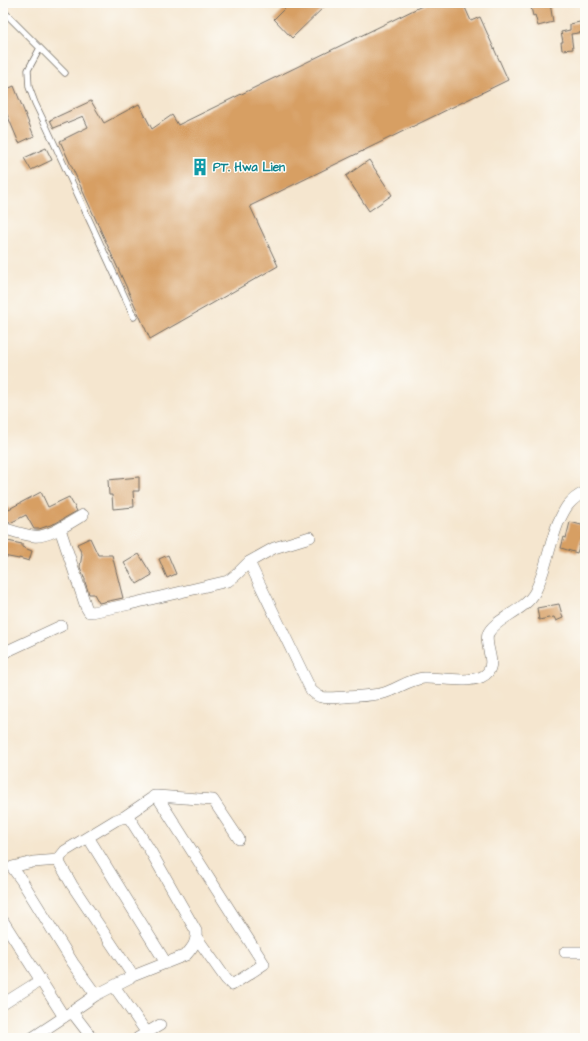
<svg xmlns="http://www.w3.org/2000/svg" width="588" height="1041" font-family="'Architects Daughter',sans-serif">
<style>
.building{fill:#d79f64}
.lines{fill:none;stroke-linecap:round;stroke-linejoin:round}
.lane-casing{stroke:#726c64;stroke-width:7}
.street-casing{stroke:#726c64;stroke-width:12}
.lane{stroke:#fff;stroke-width:5.5}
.street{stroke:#fff;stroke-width:11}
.labels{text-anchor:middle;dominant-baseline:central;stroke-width:3;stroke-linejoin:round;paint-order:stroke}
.culture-label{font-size:12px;font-weight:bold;fill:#0d838f;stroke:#fdfcf7;text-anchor:start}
</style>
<rect width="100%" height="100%" fill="#fdfcf7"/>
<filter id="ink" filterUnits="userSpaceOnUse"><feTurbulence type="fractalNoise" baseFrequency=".025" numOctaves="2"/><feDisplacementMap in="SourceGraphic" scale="8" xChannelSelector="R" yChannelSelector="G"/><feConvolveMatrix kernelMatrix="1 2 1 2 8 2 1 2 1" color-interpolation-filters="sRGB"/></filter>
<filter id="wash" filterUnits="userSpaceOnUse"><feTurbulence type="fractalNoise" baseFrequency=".012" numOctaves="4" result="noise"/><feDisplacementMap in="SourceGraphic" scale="16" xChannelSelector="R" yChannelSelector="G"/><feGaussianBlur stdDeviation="0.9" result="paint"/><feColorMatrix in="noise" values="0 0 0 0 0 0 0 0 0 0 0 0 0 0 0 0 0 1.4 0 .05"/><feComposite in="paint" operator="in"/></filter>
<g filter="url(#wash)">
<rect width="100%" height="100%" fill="#f5e6cf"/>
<g id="blocks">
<path class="building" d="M290 3H328L292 38 274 19Z
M428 3H463L471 21 480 17 508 80 250 206 278 266 150 339 60 141 88 127 83 116 54 128 50 120 91 101 104 123 139 104 152 129 172 115 178 125Z
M530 3H550L553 22 538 26 535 15 533 16Z
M585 21V32L571 34 573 49 562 50 561 42H563L561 32 570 30V24Z
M14 86 34 136 19 143 3 105V91Z
M46 148 52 160 31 170 24 158Z
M369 160 392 195 369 211 346 176Z
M139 477V491H133L134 507 113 509 112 495H109L108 480Z
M41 492 48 507 69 497 77 511 56 523 39 529H34L26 515 10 523 3 521V498L9 509Z
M570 522 585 526 577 553 561 548 564 537 566 538Z
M90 538 98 555H112L123 598 99 603 94 594H89L85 582V578H84L80 567 82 554 77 544Z
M3 540 22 544V547L32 551 29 561 19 558V559L3 556Z
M139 554 152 575 137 584 124 563Z
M168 555 176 574 167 578 159 559Z
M559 604 563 618 556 621 554 617 539 620 537 608Z"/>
</g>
</g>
<g filter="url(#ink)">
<use href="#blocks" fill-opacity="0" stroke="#726c64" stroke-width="1"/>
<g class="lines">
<g class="lane-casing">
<path id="lane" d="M3 10 10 18 65 73
M40 48 28 70 29 87 35 103 47 128 134 317"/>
</g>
<g class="street-casing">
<path id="street" d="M3 528C13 531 24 535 34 536 48 538 71 522 83 515
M60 529 86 607 89 612H92L130 604 228 581 236 575 249 562 274 548 310 537
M249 562 311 690C314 693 317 696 321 697 329 699 337 697 345 697 358 696 372 696 384 693 398 689 409 679 424 678 439 677 478 686 488 672 496 660 484 646 488 634 494 619 525 611 535 592 546 570 549 546 558 523 561 517 564 510 568 505 572 500 579 495 585 492
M3 653 61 626
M157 796 213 800 239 839
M124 817 152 798 154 796H157L264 964 232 985 226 979 197 938
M88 837 166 963
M59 860 33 862 12 867 22 881 73 963 96 995
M3 921 64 1017
M565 952H585
M114 986 147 1033
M3 1004 41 980
M72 1012 92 1038
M32 1038 64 1017 96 995 133 976 186 955C193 947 197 942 196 931L151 852 130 819 124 817 116 820 65 851 61 856 59 860 60 864 72 885 133 976
M138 1038 160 1025"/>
</g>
<use href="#lane" class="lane"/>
<use href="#street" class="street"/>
</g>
</g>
<defs>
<g id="building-bare" transform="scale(1.38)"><path d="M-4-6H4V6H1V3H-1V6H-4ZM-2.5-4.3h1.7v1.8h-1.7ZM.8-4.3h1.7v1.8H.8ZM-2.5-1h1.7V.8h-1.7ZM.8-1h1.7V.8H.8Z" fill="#0f9aa8" stroke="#fdfcf7" stroke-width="2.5" paint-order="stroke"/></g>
</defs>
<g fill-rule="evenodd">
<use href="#building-bare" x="200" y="167"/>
</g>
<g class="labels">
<g class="culture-label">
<text x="213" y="167">PT. Hwa Lien</text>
</g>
</g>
<rect width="588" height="1041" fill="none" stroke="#fdfcf7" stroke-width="16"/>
</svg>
